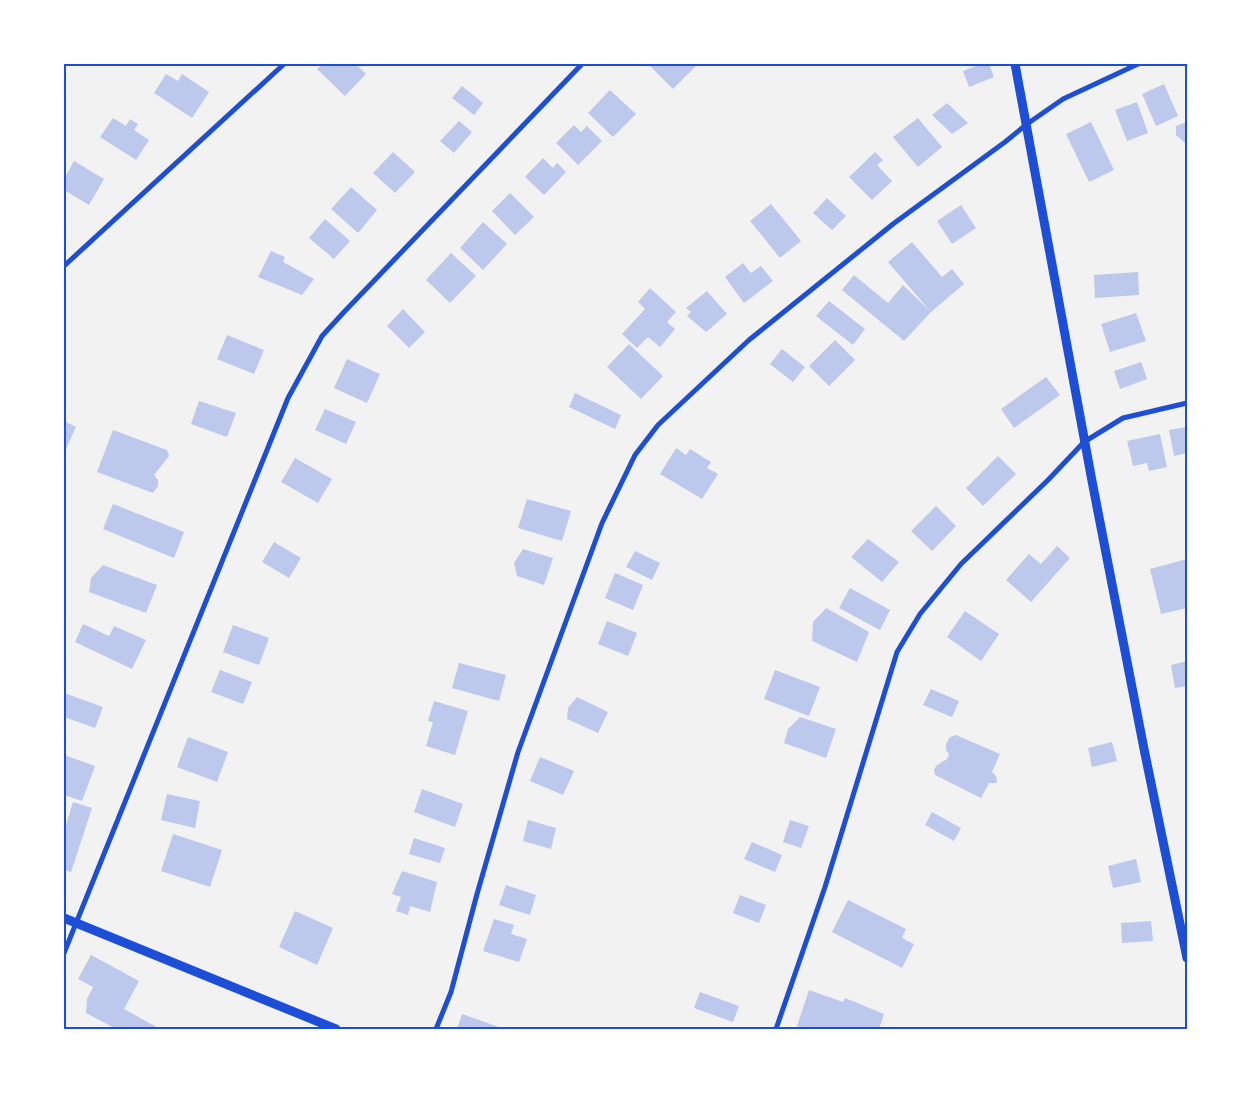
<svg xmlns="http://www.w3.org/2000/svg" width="1251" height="1093" font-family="Manrope,sans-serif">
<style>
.building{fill:#bdc9ec}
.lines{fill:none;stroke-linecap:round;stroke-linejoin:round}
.minor{stroke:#1d4ed8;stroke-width:5}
.tertiary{stroke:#1d4ed8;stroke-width:9}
.neatline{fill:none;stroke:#1d4ed8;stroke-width:2}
</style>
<rect width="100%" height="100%" fill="#f2f2f2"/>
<path class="building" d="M323 64H356L366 74 345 96 317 69Z
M653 64H698L673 89 650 66Z
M981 64H989L994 77 969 87 963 71Z
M166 74 178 81 182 74 209 92 192 118 154 93Z
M1164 84 1178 116 1156 126 1142 94Z
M462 86 483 103 474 115 452 98Z
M610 90 636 114 613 137 588 113Z
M1137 102 1148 133 1127 141 1115 110Z
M947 103 968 123 952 134 932 115Z
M113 118 126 126 130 119 138 124 134 130 149 140 136 160 100 137Z
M918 118 942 147 918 167 893 137Z
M459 121 472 132 454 153 440 141Z
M1091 122 1114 170 1089 182 1066 134Z
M1187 122V142L1185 143 1176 135V126Z
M574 125 581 132 587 126 602 141 578 165 556 143Z
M393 152 415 172 395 193 373 173Z
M875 152 883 160 877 165 892 181 872 200 849 177Z
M543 158 553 168 557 163 566 172 544 195 525 177Z
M74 161 104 179 89 205 64 190V179Z
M351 187 377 210 358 233 331 209Z
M510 193 534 217 515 235 492 211Z
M827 198 846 216 832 230 813 213Z
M771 204 801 241 780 258 750 221Z
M961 205 976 228 952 244 937 221Z
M325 219 350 241 334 259 309 238Z
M483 222 507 244 483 270 460 248Z
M912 242 942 277 952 269 964 284 931 312 904 341 842 290 854 275 888 303 903 285 930 311 888 262Z
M271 251 285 257 283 262 314 279 302 295 258 277Z
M451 253 476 276 450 303 426 280Z
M743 263 751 273 761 266 773 281 744 303 725 277Z
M1138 272 1139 295 1095 298 1094 275Z
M650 288 676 312 667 322 675 329 660 347 648 337 637 348 622 334 645 309 638 302Z
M707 291 727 314 706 332 687 316 691 312 686 308Z
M829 301 865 329 853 345 816 316Z
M403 309 425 332 409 348 387 326Z
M1136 313 1146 341 1110 352 1101 324Z
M227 335 264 350 254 374 217 359Z
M835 340 855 360 829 386 809 366Z
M629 344 663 376 641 399 607 367Z
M782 349 805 367 793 382 770 364Z
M347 359 380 374 367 403 334 388Z
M1141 362 1147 379 1120 389 1114 371Z
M1046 377 1060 395 1014 428 1001 409Z
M575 393 621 415 615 429 569 407Z
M199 401 236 413 227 437 191 424Z
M325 409 356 422 346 444 315 430Z
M64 421 76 427 64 453Z
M1187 427V453L1174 456 1169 430Z
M113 430 167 450 169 456 154 475 158 480V486L153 493 97 472Z
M1160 434 1167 467 1149 471 1147 463 1133 466 1127 441Z
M676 448 686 455 690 449 711 462 707 468 718 474 702 499 660 474Z
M998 456 1016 474 983 506 966 488Z
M295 458 332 479 318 503 281 482Z
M527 499 571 511 562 541 518 528Z
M113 504 184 532 174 558 103 529Z
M936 506 956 526 932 551 911 531Z
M868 539 899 562 882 582 851 557Z
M274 542 301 558 289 578 262 562Z
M1057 546 1070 558 1031 602 1006 580 1029 554 1041 564Z
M523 549 553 558 544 585 517 576 514 563Z
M635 551 660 563 652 580 626 567Z
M1187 559V608L1161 614 1150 569Z
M103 565 157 585 146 613 89 592 91 578Z
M615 573 643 585 633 610 605 598Z
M850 588 890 610 880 630 839 608Z
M826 608 869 632 857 662 812 641 813 622Z
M965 611 999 634 981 661 947 637Z
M607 621 637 633 628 656 598 644Z
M83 624 109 636 114 626 146 640 132 669 75 642Z
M233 625 269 638 259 665 223 652Z
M1187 661V686L1175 688 1171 665Z
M459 663 506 675 499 701 452 688Z
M220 670 252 682 243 704 211 692Z
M775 670 820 687 809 716 764 699Z
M931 689 959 701 952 717 923 705Z
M64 693 103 707 95 728 64 717Z
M577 697 608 712 598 733 567 719 568 708Z
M434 701 468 711 455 755 426 746 433 722 428 721Z
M800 717 836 729 826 758 784 743 788 729Z
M956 735 1000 754 992 772 996 776 997 783H989L981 798 935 775 934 770 936 766 947 759 949 754 946 750V744L950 737Z
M188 737 228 752 217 782 177 767Z
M1112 742 1117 761 1092 767 1088 748Z
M64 755 95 766 82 801 64 795Z
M540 757 574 771 563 795 530 781Z
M422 789 463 804 455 827 414 812Z
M167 794 200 801 195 828 161 820Z
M73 802 92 808 71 872 64 870V831Z
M932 812 961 828 954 841 925 825Z
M528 820 556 828 551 849 523 841Z
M790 820 809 826 801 848 783 842Z
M173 834 222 850 210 887 161 871Z
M414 838 445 848 440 863 409 854Z
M752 842 782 855 775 872 744 859Z
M1136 859 1141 882 1113 888 1108 866Z
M402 871 437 882 430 912 410 906 408 915 396 911 401 897 392 894Z
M506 885 536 895 530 915 499 905Z
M740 895 766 905 759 923 733 913Z
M848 900 906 929 902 938 914 944 902 968 832 932Z
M295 911 333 928 317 965 279 947Z
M494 919 514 925 511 934 527 939 519 962 483 951Z
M1151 921 1153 941 1122 943 1121 923Z
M91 955 139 981 124 1009 160 1029H116L86 1013 87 999 93 987 78 979Z
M809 990 843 1002 845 998 884 1014 879 1029H804L797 1026Z
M700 992 739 1006 733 1022 694 1008Z
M462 1014 499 1027 498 1029H457Z"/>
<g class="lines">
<path class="minor" d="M64 266 284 64
M64 953 288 398 322 336 344 312 582 64
M436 1029 451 992 477 894 518 752 602 523 635 455 658 425 749 340 893 224 1005 142 1027 124 1063 99 1138 64
M776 1029 825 887 897 652 920 614 961 564 1049 479 1084 442 1123 418 1187 403"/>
<path class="tertiary" d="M1015 64 1092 481 1144 749 1187 958
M64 918 336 1029"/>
</g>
<rect width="1251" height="1093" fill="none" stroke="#ffffff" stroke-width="130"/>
<rect x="65" y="65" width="1121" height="963" class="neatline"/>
</svg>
